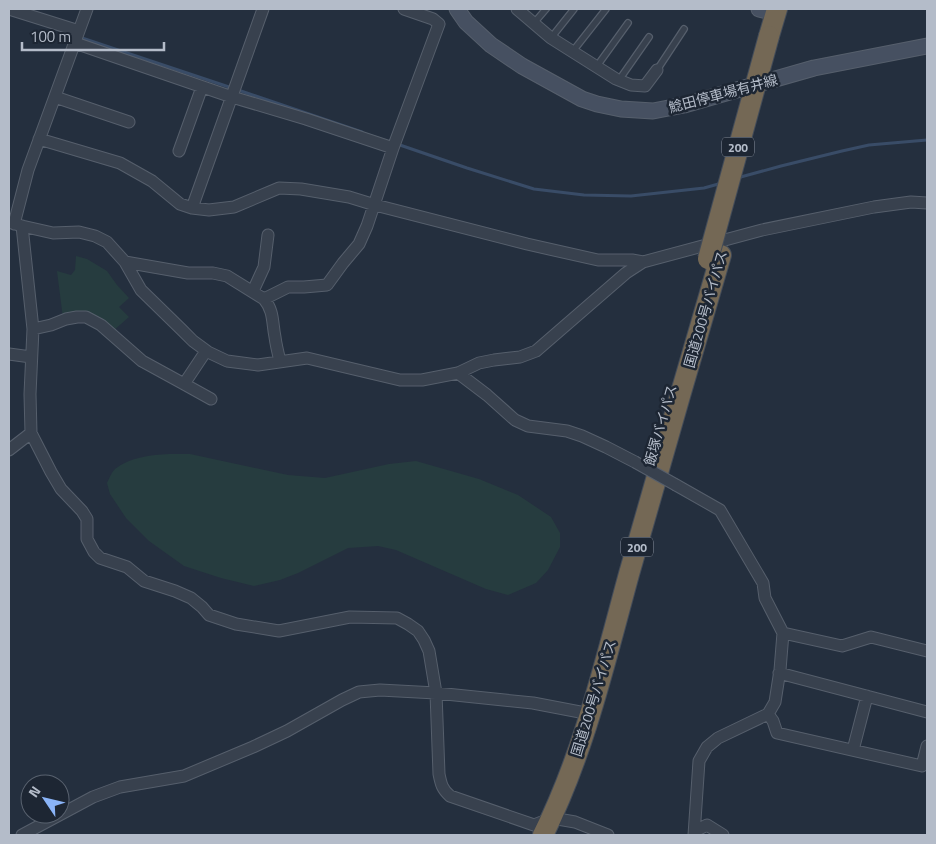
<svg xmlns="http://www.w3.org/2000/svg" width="936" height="844" font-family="'Titillium Web','Noto Sans JP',sans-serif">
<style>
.green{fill:#263c3f}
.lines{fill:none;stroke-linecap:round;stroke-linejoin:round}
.stream{stroke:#394c67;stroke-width:3}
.lane-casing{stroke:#565f6c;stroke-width:8}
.street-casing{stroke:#565f6c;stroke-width:13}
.secondary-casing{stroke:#565f6c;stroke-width:17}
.highway-casing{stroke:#434c59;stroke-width:22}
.lane{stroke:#38414e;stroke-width:5.5}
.street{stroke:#38414e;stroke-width:11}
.secondary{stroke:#465061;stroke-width:15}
.highway{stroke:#746855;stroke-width:20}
.street-bridge-casing{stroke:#565f6c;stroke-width:13;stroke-linecap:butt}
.highway-bridge-casing{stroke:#434c59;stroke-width:22;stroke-linecap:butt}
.street-bridge{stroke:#38414e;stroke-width:11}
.highway-bridge{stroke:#746855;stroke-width:20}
.labels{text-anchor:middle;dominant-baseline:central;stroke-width:5;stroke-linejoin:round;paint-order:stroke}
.shield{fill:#1d2633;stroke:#878f9c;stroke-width:1}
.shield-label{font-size:12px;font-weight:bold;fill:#b4bcc9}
.street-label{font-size:14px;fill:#b4bcc9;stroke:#1d2633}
</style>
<rect width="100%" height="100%" fill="#242f3e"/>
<path class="green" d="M76 256 87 259 107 271 117 285 129 298 119 307 129 317 113 331 100 321 63 318 57 271 71 275 75 270Z
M169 454H190L288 475 325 478 389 464 416 461 479 479 518 495 551 517 560 533V547L548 570 536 583 508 595 486 589 396 550 378 546 348 548 298 573 280 580 254 586 221 578 184 566 149 541 126 518 110 494 107 483C109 479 111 473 115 469 130 457 151 455 169 454Z"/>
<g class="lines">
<path class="stream" d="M79 37 232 88
M238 90 362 132
M397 144 467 168 534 189 584 195 631 196 704 188 722 183
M737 178 781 166 842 151 869 145 927 140"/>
<g class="lane-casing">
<path id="lane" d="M534 23 546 9
M551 38 574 9
M573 51 606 9
M597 66 628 23
M657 70 684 29
M619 80 649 37"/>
</g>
<g class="street-casing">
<path id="street" d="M9 9 79 31
M517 9 551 38 616 79 631 85 645 86 657 70
M75 43 232 97 306 119 393 148
M55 97 129 122
M39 139 120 163 152 181 180 204 192 208 209 210 234 207 279 188 301 189 349 197 375 205 527 244 598 260H632L643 262
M179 151 202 87
M192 208 263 9
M9 222 22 226 53 233 79 232 95 236 107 242 125 262 141 290 182 330 193 341 208 352 227 361 258 365 307 358 400 380H422L458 373 479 363 494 360 520 357 536 351 626 273 643 262 762 230 874 207 911 202 927 203
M14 224 28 170 87 9
M22 226 33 329 30 394 31 433 51 472 61 489 82 511 87 519V539L94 552 100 558 127 567 144 581 175 591 191 598 202 607 209 615 236 624 279 631 350 617 397 618 408 624 418 631 424 640 429 651 436 693 439 774C441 784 442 789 450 796L534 825 552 818 575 822 608 835
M125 262 188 273H213L227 276 264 299 288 287H304L327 285 343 263 359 244 367 226 393 148 439 24 433 19 404 9
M253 291 264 267 268 235
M264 299C274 311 272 322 275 337 276 345 278 353 280 361
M33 329 51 325 66 319 77 317H86L101 325 142 361 184 384 206 351
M9 354 31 357
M458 373 487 395 515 420 528 426 567 431 582 436 606 447 635 462
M184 384 211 399
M9 450 31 433
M676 485 720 510 763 583 765 598 783 633 780 670 775 702 768 714 718 738 707 747 699 761 694 835
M783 633 842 646 871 637 927 651
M779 673 927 712
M768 714 773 721 777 733 922 766 927 746
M853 750 867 696
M695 831 707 825 723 835
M22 835 93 797 120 787 184 776 253 747 287 731 342 700 359 692 380 690 436 693 533 703 580 712"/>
</g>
<g class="secondary-casing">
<path id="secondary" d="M457 9 466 22 491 45 522 66 582 99 597 104 621 109 653 111 684 105 814 68 927 46
M759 9 776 13"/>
</g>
<g class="highway-casing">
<path id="highway" d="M769 36 777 9
M543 835C584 753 605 662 629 574 659 468 690 361 721 255"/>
</g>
<use href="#lane" class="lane"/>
<use href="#street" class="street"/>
<use href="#secondary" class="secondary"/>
<use href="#highway" class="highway"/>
<g class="street-bridge-casing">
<path id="street-bridge" d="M635 462 676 485"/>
</g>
<g class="highway-bridge-casing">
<path id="highway-bridge" d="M708 259 769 36"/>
</g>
<use href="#street-bridge" class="street-bridge"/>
<use href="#highway-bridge" class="highway-bridge"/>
</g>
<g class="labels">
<g class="shield">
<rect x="722" y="137.5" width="32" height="19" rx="4"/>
<rect x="621" y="537.5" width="32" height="19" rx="4"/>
</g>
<g class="shield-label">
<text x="738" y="147">200</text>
<text x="637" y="547">200</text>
</g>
<g class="street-label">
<text transform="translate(723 93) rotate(-15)">鯰田停車場有井線</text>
<text transform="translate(705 309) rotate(-74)">国道200号バイパス</text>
<text transform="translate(660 425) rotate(-74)">飯塚バイパス</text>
<text transform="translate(593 698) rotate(-73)">国道200号バイパス</text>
</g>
</g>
<rect width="936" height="844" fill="none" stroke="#b4bcc9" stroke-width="20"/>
<g transform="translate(45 799) rotate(305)"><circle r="24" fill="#1d2633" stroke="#59626f"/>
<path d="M0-4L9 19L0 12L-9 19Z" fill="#8ab4f8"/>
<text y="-8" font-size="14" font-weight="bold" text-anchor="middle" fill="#b4bcc9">N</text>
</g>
<path d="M22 42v8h142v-8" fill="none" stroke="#b4bcc9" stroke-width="2.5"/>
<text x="30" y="42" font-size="15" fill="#b4bcc9" stroke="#1d2633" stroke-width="4" paint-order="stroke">100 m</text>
</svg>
